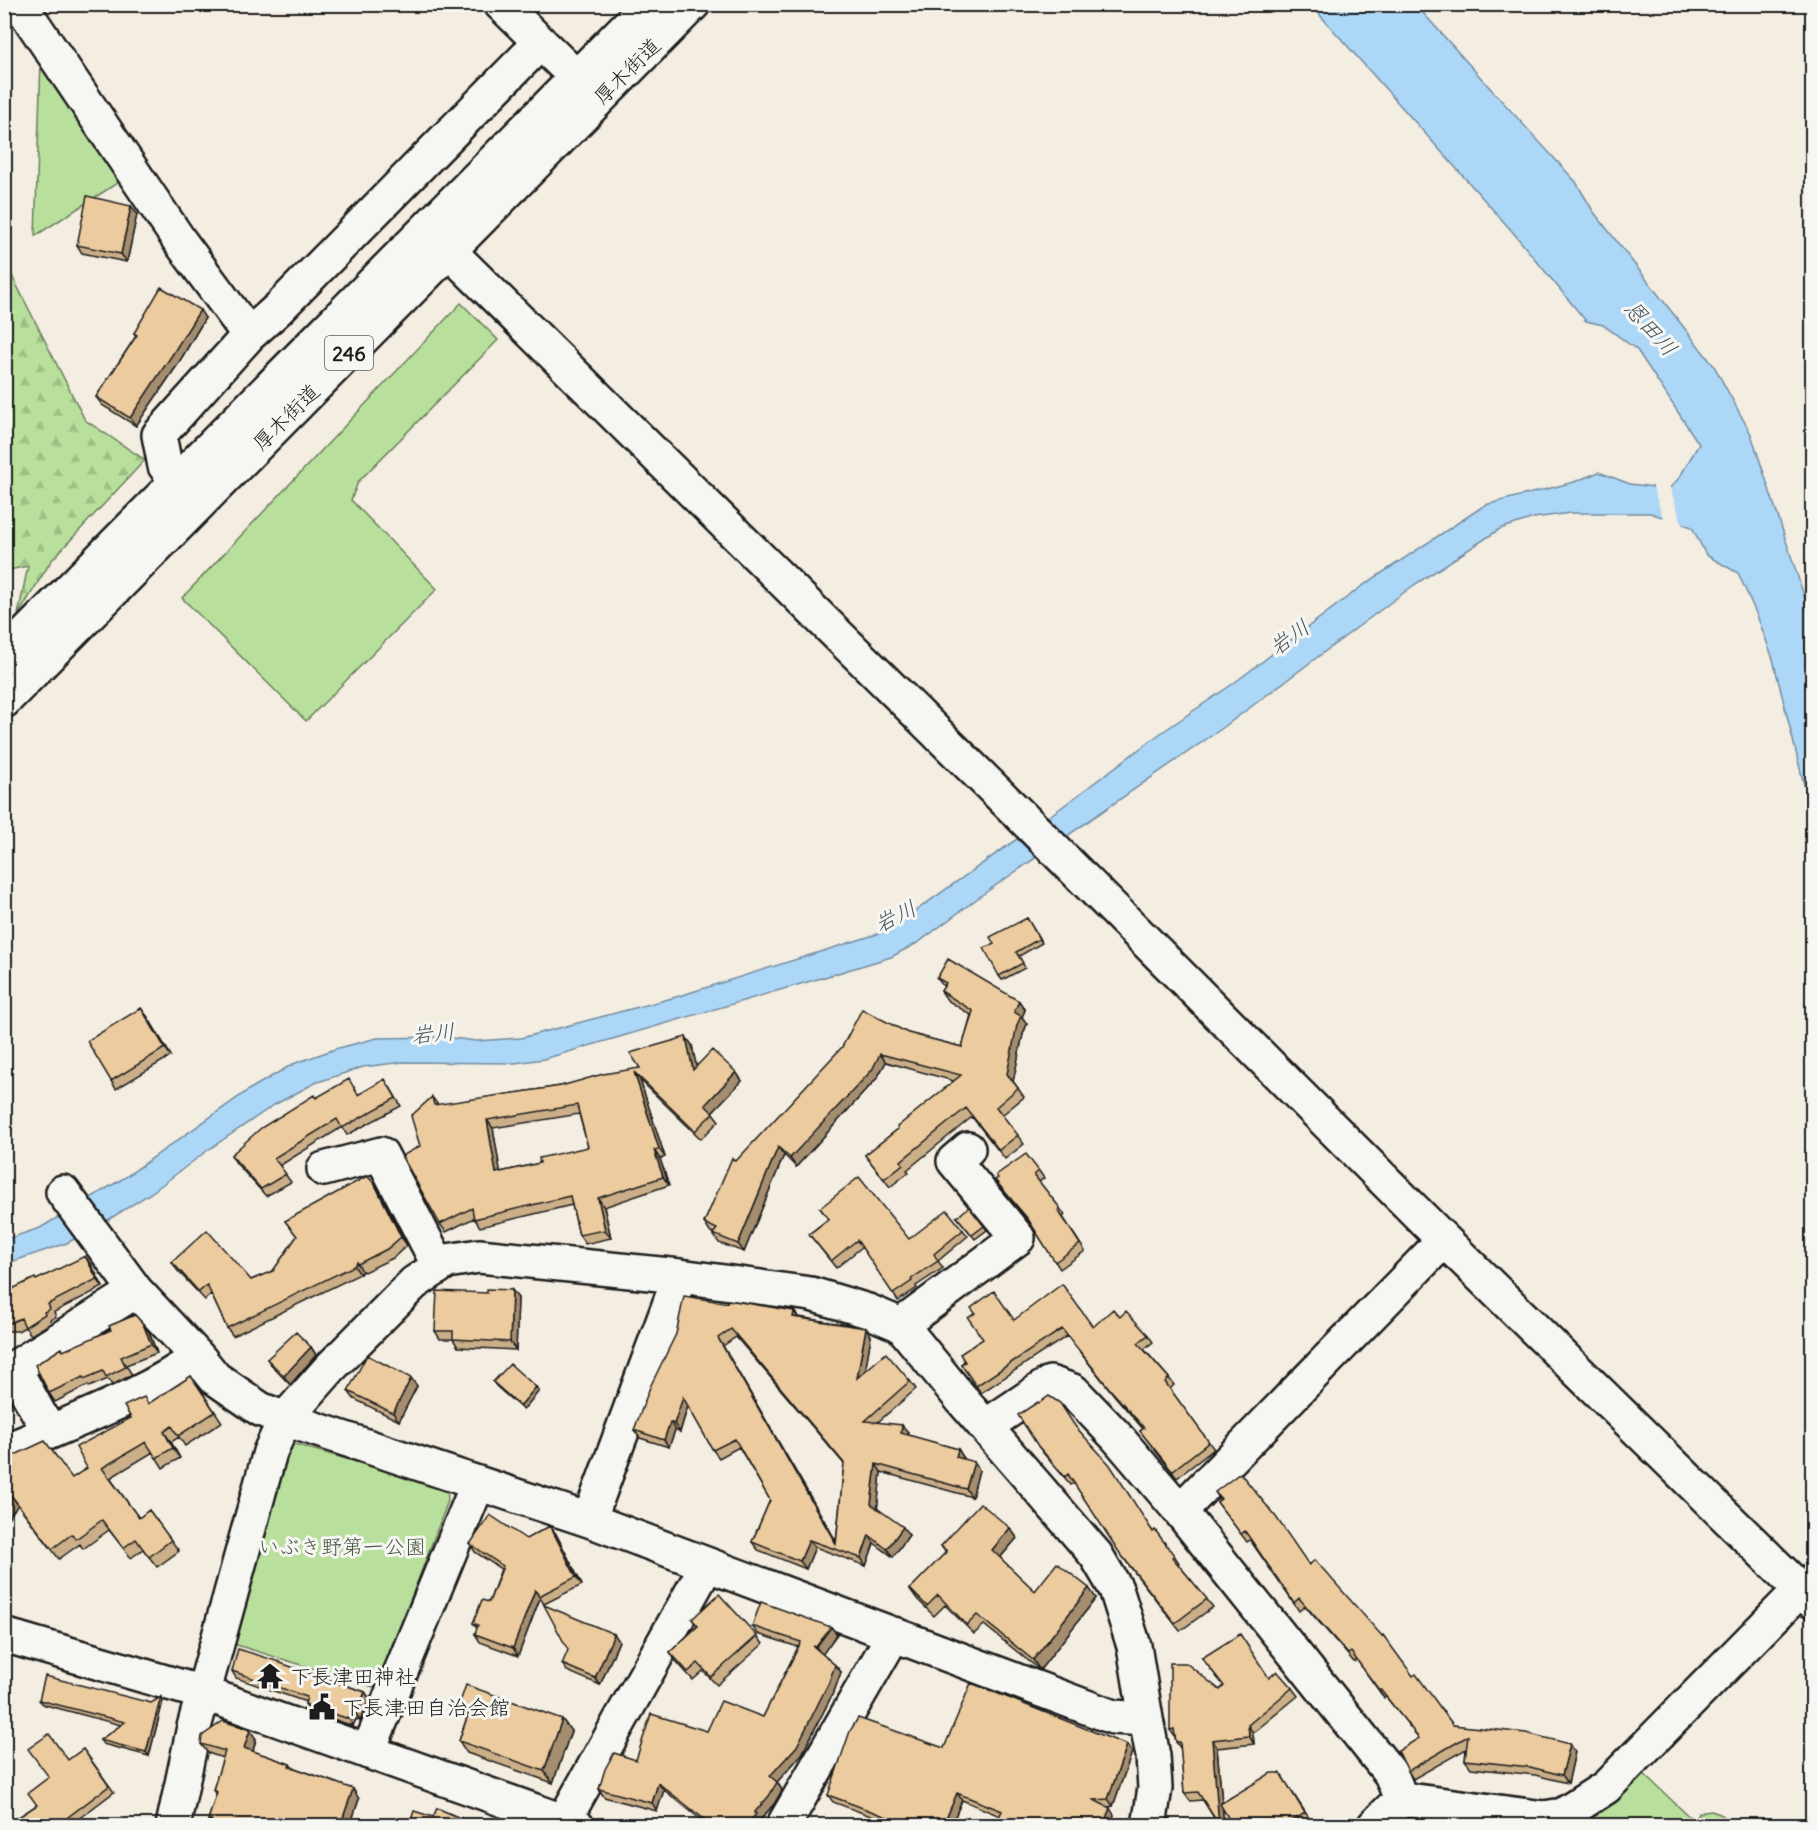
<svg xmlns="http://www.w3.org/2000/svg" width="1817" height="1830" font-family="Delius,'Klee One',sans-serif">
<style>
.green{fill:#b8e09c;stroke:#6a7e5c;stroke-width:1.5}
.forest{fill:url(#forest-firs);stroke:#6a7e5c;stroke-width:1.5}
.water{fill:#acd7f7;stroke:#728c9f;stroke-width:1.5}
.pier{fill:#f4ede1}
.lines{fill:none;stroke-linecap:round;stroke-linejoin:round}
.minor-casing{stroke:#1c1c1c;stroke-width:38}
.highway-casing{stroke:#1c1c1c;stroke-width:38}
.minor{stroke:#f6f6f2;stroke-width:33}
.highway{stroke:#f6f6f2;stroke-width:33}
.wall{fill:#cbaf88;stroke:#1c1c1c;stroke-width:1.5;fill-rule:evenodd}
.shaded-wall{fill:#a58e6f;stroke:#1c1c1c;stroke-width:1.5}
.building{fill:#eccb9e;stroke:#1c1c1c;stroke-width:1.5;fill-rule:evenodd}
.labels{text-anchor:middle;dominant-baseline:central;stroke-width:6;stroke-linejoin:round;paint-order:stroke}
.shield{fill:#f6f6f2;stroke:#5d5d5c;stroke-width:1.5}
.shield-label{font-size:20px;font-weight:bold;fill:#1c1c1c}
.street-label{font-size:21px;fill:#1c1c1c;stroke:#f6f6f2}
.park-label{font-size:21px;fill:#4b5742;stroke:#f6f6f2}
.poi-label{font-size:21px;fill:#1c1c1c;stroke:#f6f6f2;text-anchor:start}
.water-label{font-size:22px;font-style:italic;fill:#47545e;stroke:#f6f6f2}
</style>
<defs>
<pattern id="forest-firs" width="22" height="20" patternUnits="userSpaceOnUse" patternTransform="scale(1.5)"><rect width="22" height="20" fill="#b8e09c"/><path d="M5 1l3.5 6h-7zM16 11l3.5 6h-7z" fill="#9ec086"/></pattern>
</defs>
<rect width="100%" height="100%" fill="#f4ede1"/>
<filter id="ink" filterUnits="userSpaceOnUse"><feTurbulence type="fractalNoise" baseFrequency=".0167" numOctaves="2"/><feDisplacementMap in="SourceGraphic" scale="12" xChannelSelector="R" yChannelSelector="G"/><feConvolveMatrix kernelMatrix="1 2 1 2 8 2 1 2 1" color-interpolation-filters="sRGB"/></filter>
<g filter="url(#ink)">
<path class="green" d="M41 61 122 180 35 236Z
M461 303 498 340 358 482 351 500 437 589 306 721 182 598Z
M294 1444 447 1488 448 1501 377 1688 230 1643 281 1451Z
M1642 1772 1699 1826H1578L1619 1797Z"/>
<path class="forest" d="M5 266H7L85 420 145 460 51 561 18 615 28 566 4 571Z
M1711 1811 1720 1814 1737 1825H1690L1698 1813Z"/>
<path class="water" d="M1311 5H1416L1490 88 1576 182 1593 211 1714 366 1751 434 1812 620V817L1773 659 1756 613 1738 573 1706 555 1692 527 1650 513H1570L1534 518 1500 529 1414 585 1224 727 982 895 919 942 891 957 828 976 544 1059 515 1063 403 1062 363 1067 315 1083 274 1105 208 1150 151 1193 103 1223 67 1243 5 1264 4 1240 40 1228 124 1178 250 1089 293 1064 335 1049 377 1038 445 1037 476 1041 521 1038 676 997 887 931 1062 807 1158 735 1234 683 1362 586 1485 505 1574 482 1599 472 1630 484 1669 489 1679 478 1699 444 1637 350 1603 325 1586 321 1511 230Z"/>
<path class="pier" d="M1652 484 1669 485 1683 527 1664 521Z"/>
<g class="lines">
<g class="minor-casing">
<path id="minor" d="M20 4 179 240 249 335
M501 4 577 78
M450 252 1017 812 1444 1240 1812 1601
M177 481 165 466 159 435 249 335 278 309 540 43
M324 1169 381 1154 439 1266
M63 1192 136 1291 198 1357 215 1378 260 1409 285 1419 589 1520 1113 1717 1146 1719 1153 1756 1155 1788 1149 1826
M901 1325 1018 1238 954 1161 968 1149
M986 1426 1050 1383 1073 1391 1116 1436 1180 1511 1391 1774 1401 1799
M49 1432 14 1368 136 1291
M4 1452C69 1422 140 1399 198 1357
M1180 1511 1444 1240
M589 1520 680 1276
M4 1635 203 1693 577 1826
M368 1752 478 1483
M1401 1799 1544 1818 1563 1815 1606 1787 1801 1589
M173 1826 194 1727 270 1452 285 1419 330 1368 414 1283 447 1261 479 1256 680 1276 811 1294 868 1311 901 1325 963 1401 1096 1555 1116 1589 1134 1646 1146 1719
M561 1826 707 1565
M783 1826 894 1634
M1374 1826 1401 1799"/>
</g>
<g class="highway-casing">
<path id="highway" d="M4 656 649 4
M4 701 693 4"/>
</g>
<use href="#minor" class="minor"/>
<use href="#highway" class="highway"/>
</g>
<path class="wall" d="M131 206 137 214 127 262 82 253 77 245Z
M205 318 178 364 136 426 102 405 96 397 136 336 134 333Z
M1027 918 1042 943 1019 956 1025 968 1002 980 999 976 994 944Z
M937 978 1019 1001 1025 1010 1022 1017 1027 1024 1023 1034 1013 1081 1024 1097 1002 1115 1024 1144 1005 1159 972 1117 907 1170 909 1172 890 1187 865 1155 898 1129 954 1081 886 1062 877 1078 796 1167 784 1155 744 1252 719 1243 713 1234 714 1233 710 1232 704 1223 736 1161 908 1033 962 1047 971 1015 947 1000 941 991 944 987Z
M147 1016 171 1056 116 1089 111 1081Z
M686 1037 692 1045 696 1067 736 1072 742 1081 712 1112 719 1121 701 1139 640 1080 665 1157 660 1159 669 1185 604 1207 611 1238 585 1244 579 1235 572 1205 480 1227 474 1218 446 1232 440 1224 432 1097 438 1105 561 1086 640 1068ZM579 1114 588 1147 540 1163 500 1172 493 1128Z
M354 1087 358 1094 390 1087 401 1106 347 1135 342 1127 279 1166 291 1182 266 1196 236 1163 231 1155 316 1098Z
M1039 1171 1044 1178 1039 1182 1065 1215 1063 1217 1085 1251 1060 1269 1031 1224 995 1180Z
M374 1183 379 1191 407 1245 393 1258 364 1272 362 1271 360 1274 233 1336 227 1328 211 1294 205 1300 177 1270 172 1262 251 1280 273 1271 297 1236 285 1221Z
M820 1208 909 1239 963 1230 968 1236 938 1261 943 1268 916 1286 917 1288 898 1301 862 1247 836 1268 809 1234 828 1219Z
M957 1217 984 1226 987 1230 975 1239Z
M91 1264 103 1287 54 1312 56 1317 50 1320 51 1323 31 1335 25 1327 18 1331H4V1292L36 1280Z
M487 1293 518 1298 516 1350 458 1347 453 1339H440L435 1331Z
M727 1303 794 1311 799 1317 866 1328 871 1336 865 1371 910 1381 916 1389 878 1422 908 1432 907 1435 958 1449 963 1457V1459L979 1470 972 1497 881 1472 877 1508 909 1535 893 1557 874 1543 866 1566 815 1547 806 1569 758 1550 752 1542 770 1500 739 1447 719 1458 713 1450 688 1406 680 1432 675 1430 669 1447 640 1438 634 1430ZM736 1337 844 1464 836 1542 723 1346Z
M1120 1317 1148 1335 1153 1342 1144 1349 1169 1378 1174 1385 1170 1389 1214 1449 1177 1478 1140 1431 1143 1429 1114 1395 1067 1336 981 1393 961 1364 1014 1320 1093 1327Z
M143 1324 149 1332 157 1353 126 1365 132 1375 112 1385 108 1379 89 1387 88 1385 55 1402 49 1393 64 1351Z
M311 1347 316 1355 290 1385 273 1367 267 1359Z
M191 1376 222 1422 185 1446 179 1437 171 1442 180 1458 163 1468 153 1452 110 1478 139 1518 149 1510 179 1551 157 1567 143 1549 131 1558 109 1530 83 1549 80 1544 59 1559 18 1505 4 1460 72 1478 87 1468 131 1418 148 1404Z
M411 1378 417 1386 399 1421 354 1399 348 1391Z
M493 1382 536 1387 539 1391 523 1410 496 1386Z
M4 1390 12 1403 4 1408Z
M1039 1403 1077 1428 1153 1532 1174 1555 1179 1563 1178 1564 1213 1607 1180 1631 1125 1560 1074 1483 1071 1485 1044 1454 1038 1446Z
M1215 1492 1309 1565 1413 1676 1453 1725 1570 1744 1575 1752 1568 1783 1535 1775 1471 1768 1465 1760 1466 1749 1413 1779 1408 1771 1419 1738 1386 1697 1384 1698 1357 1660 1354 1662 1305 1606 1299 1611 1250 1540 1247 1542 1217 1502 1220 1499Z
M550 1526 556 1534 582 1585 544 1604 540 1598 518 1656 480 1642 475 1634 477 1628 473 1623 489 1602 501 1569 475 1552 470 1544 526 1539Z
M1010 1528 1017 1538 1000 1558 1035 1591 1096 1598 1040 1670 984 1625 974 1634 945 1605 934 1616 917 1599 910 1589 946 1553 941 1546Z
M692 1619 757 1636 763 1644 717 1685 703 1671 693 1680 675 1660 670 1652 697 1626Z
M752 1626 831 1627 837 1634 822 1654 835 1665 841 1672 835 1689 802 1754 777 1782 782 1790 774 1804 760 1820 762 1822 758 1826H709L664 1790 657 1811 604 1797 599 1789 636 1760 707 1731 763 1717 798 1647 758 1634Z
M614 1634 619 1641 600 1685 567 1671 562 1664Z
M1202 1658 1269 1678 1292 1688 1298 1696 1253 1733 1254 1744 1217 1748 1222 1802 1280 1773 1311 1821 1304 1826H1233L1222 1807 1224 1826H1219L1203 1800 1190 1801 1184 1793 1181 1749 1176 1742 1175 1737 1170 1730 1224 1686Z
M282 1664 365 1692 370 1699 360 1721 356 1719 353 1726 310 1711 305 1704 306 1702 236 1678 232 1671Z
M39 1700 151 1703 163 1701 149 1756 103 1744 100 1740 121 1725 42 1704Z
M459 1705 571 1731 553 1783 467 1753 459 1741 467 1717Z
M256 1739 253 1751 290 1764 292 1767 353 1789 359 1799 350 1826H210L211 1824 208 1820 216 1795 213 1790 223 1758 208 1753 201 1744Z
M944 1748 1132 1752 1113 1806 1108 1807 1114 1815 1110 1826H1002L998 1819 1000 1816 962 1800 951 1826H897L833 1802 828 1795Z
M83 1749 114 1792 69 1826H5L37 1805 49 1777 68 1760Z"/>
<path class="shaded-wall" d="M131 206 137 214 127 262 121 254Z
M200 310 205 318 178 364 136 426 130 418Z
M1019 1001 1025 1010 1022 1017 1027 1024 1023 1034 1013 1082 1007 1074 1014 1012Z
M141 1008 147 1016 171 1056 165 1048Z
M686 1037 692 1045 699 1079 693 1070Z
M880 1054 886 1062 877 1078 796 1167 790 1158Z
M634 1072 640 1080 665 1157 659 1149Z
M736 1072 742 1081 711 1113 705 1105Z
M487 1120 493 1128 502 1181 496 1173Z
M778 1147 784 1155 744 1252 738 1244Z
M654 1150 660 1159 669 1185 663 1177Z
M374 1183 379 1191 407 1245 401 1237Z
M598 1198 604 1207 611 1238 605 1230Z
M85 1256 91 1264 103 1287 97 1279Z
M357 1262 362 1271 360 1274 354 1266Z
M512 1290 518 1298 516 1350 510 1342Z
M794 1311 799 1319 793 1317Z
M143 1324 149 1332 157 1353 151 1344Z
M866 1328 871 1336 863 1385 857 1378Z
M718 1338 723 1346 842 1551 836 1544Z
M311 1347 316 1355 290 1385 284 1376Z
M411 1378 417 1386 399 1421 393 1413Z
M536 1387 539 1391 523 1410 520 1406Z
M683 1397 688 1405 680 1432 674 1424Z
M670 1422 675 1430 669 1447 664 1440Z
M902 1425 908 1432 907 1441 901 1433Z
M164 1432 171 1442 180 1458 173 1448Z
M958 1449 963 1457 961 1465 956 1457Z
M974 1462 979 1470 972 1497 966 1489Z
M876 1464 881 1472 877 1512 871 1504Z
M11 1495 18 1505 4 1523V1503Z
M550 1526 556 1534 582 1585 576 1577Z
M903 1527 909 1535 893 1557 887 1549Z
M1010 1528 1017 1538 998 1560 992 1550Z
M869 1535 874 1543 866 1566 861 1558Z
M809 1540 815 1547 806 1569 800 1561Z
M1089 1588 1096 1598 1040 1670 1033 1660Z
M535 1590 540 1598 518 1656 513 1648Z
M831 1627 837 1634 822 1655 816 1647Z
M614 1634 619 1641 600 1685 595 1678Z
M835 1665 841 1672 835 1689 802 1754 777 1782 782 1790 774 1804 760 1820 762 1822 758 1826H747L770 1776Z
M365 1692 370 1699 360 1721 356 1714Z
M161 1697 163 1701 149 1756 146 1752Z
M351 1713 356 1719 353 1726 349 1719Z
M562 1719 571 1731 553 1783 544 1771Z
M1248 1725 1253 1733 1254 1744 1249 1736Z
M250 1730 256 1739 251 1758 244 1748Z
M1212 1740 1217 1748 1224 1826H1219Z
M1570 1744 1575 1752 1568 1783 1562 1775Z
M1127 1745 1132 1752 1113 1806 1108 1799Z
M658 1783 664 1790 657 1811 652 1803Z
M353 1789 359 1799 350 1826H340Z
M957 1793 962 1800 951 1826H943Z
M1110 1808 1114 1815 1110 1826H1103Z"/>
<path class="building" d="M87 196 131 206 121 254 77 245Z
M161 287 200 310 172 355 130 418 96 397 137 335 134 333Z
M1027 918 1039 939 1016 952 1023 963 999 976 984 948 994 944 990 937Z
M948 959 1019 1001 1014 1012 1021 1016 1017 1025 1007 1074 1018 1088 996 1107 1018 1135 999 1150 966 1108 901 1161 903 1164 884 1179 865 1155 898 1129 897 1127 961 1075 880 1054 872 1070 790 1158 778 1147 738 1244 713 1234 717 1229 704 1223 732 1158 736 1161 842 1047 862 1009 908 1033 962 1047 973 1011 941 991 946 983 937 978Z
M141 1008 165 1048 111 1081 87 1041Z
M686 1037 693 1070 712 1050 736 1072 705 1105 713 1113 695 1131 634 1072 659 1149 654 1150 663 1177 598 1198 605 1230 579 1235 570 1196 474 1219 472 1208 440 1224 402 1156 420 1146 411 1116 432 1097 434 1105 561 1086 603 1074 640 1068 630 1053ZM577 1105 588 1147 539 1158 540 1163 496 1173 487 1120Z
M349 1079 358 1095 385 1079 396 1098 342 1128 337 1119 274 1158 286 1174 261 1189 231 1155 261 1128 314 1095 316 1098Z
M1026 1154 1039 1171 1034 1175 1060 1208 1058 1210 1080 1244 1055 1262 1028 1219 995 1180 998 1178 996 1175Z
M367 1176 374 1183 401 1237 387 1249 358 1264 357 1262 354 1266 227 1328 207 1285 199 1292 172 1262 207 1230 251 1280 273 1271 297 1236 285 1221Z
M859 1177 909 1239 947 1210 963 1230 934 1254 938 1261 911 1279 912 1281 893 1294 857 1240 831 1261 809 1234 829 1219 820 1208Z
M969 1207 984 1226 972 1235 957 1217Z
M85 1256 97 1279 48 1304 50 1309 44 1312 45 1314 25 1327 21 1318 12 1322 4 1323V1292L8 1291 35 1278 36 1280Z
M1062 1284 1093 1327 1113 1309 1120 1317 1126 1311 1148 1335 1138 1343 1169 1378 1165 1382 1209 1442 1172 1471 1140 1431 1144 1428 1109 1388 1062 1329 976 1386 961 1364 965 1362 960 1354 983 1339 968 1318 975 1313 971 1308 994 1291 1014 1320Z
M487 1289 512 1290 510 1342 453 1339V1331H435L437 1291 487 1293Z
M684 1296 727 1303 728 1300 794 1311 793 1317 866 1328 857 1378 886 1353 910 1381 865 1421 902 1425 901 1433 958 1449 956 1457 974 1462 966 1489 876 1464 871 1504 903 1527 887 1549 869 1535 861 1558 809 1540 800 1561 752 1542 770 1500 735 1439 713 1450 683 1397 674 1424 670 1422 664 1440 634 1430 650 1387 676 1334ZM731 1329 844 1463 836 1544 718 1338Z
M135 1315 143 1324 151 1344 121 1357 126 1367 106 1377 103 1371 84 1379 83 1377 49 1393 35 1365 62 1348 63 1351 111 1330 109 1326Z
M296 1332 311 1347 284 1376 267 1359Z
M367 1355 411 1378 393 1413 348 1391Z
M510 1364 536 1387 520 1406 493 1382Z
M191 1376 215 1412 178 1436 172 1426 164 1432 173 1448 156 1458 146 1442 102 1468 139 1518 149 1510 171 1540 149 1557 136 1539 123 1548 102 1520 76 1539 72 1534 52 1549 11 1495 4 1503V1460L45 1441 72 1478 87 1468 76 1447 131 1418 124 1406 144 1397 148 1404Z
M1049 1396 1060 1403 1075 1426 1110 1465 1153 1532 1155 1530 1174 1555 1172 1557 1207 1599 1175 1623 1119 1552 1068 1474 1065 1477 1038 1446 1018 1415 1038 1402 1039 1403Z
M1240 1473 1276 1517 1309 1565 1315 1560 1382 1636 1383 1635 1413 1676 1416 1674 1453 1725 1526 1733 1570 1744 1562 1775 1530 1767 1465 1760 1468 1736 1408 1771 1398 1751 1419 1738 1380 1689 1379 1690 1351 1652 1348 1654 1299 1598 1294 1603 1245 1531 1241 1534 1217 1502 1221 1499 1215 1492Z
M980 1503 1010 1528 992 1550 1035 1591 1057 1563 1089 1588 1033 1660 977 1615 967 1625 938 1595 927 1606 910 1589 947 1551 941 1546Z
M490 1515 526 1539 550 1526 576 1577 539 1596 535 1590 513 1648 475 1634 478 1625 473 1623 482 1600 489 1602 503 1566 470 1544Z
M719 1594 757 1636 711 1677 698 1663 688 1672 670 1652 698 1626 692 1619Z
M761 1602 831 1627 816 1647 813 1646 835 1665 829 1682 797 1746 770 1776 777 1782 769 1796 754 1813 756 1814 747 1826H713L658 1783 652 1803 599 1789 605 1769 614 1753 636 1760 651 1714 707 1731 721 1701 763 1717 801 1642 752 1626Z
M544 1605 614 1634 595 1678 562 1664 568 1650Z
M1240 1634 1269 1678 1277 1671 1292 1688 1248 1725 1249 1736 1212 1740 1219 1825 1198 1792 1184 1793 1180 1742H1176L1174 1729 1170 1730V1663H1186L1220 1690 1224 1686 1202 1658Z
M238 1649 280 1662V1663L365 1692 356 1714 351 1713 349 1719 325 1711 305 1704 307 1697 232 1671Z
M45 1676 151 1703 161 1697 146 1752 100 1740 125 1722 39 1700Z
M971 1683 1127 1745 1108 1799 1094 1800 1110 1808 1103 1826H1014L998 1819 1002 1811 957 1793 943 1826H911L828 1795 850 1731 858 1718 944 1748Z
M466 1685 562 1719 544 1771 459 1741 470 1709 459 1705Z
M223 1721 250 1730 244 1748 290 1764 289 1766 353 1789 340 1826H210L212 1821 208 1820 217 1792 213 1790 225 1751 201 1744 202 1736Z
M49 1734 68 1760 83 1749 109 1786 56 1826H5L37 1805 28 1793 49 1777 28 1749Z
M1271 1773H1280L1305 1813 1285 1826H1271L1269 1824 1266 1826H1233L1220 1804Z
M437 1808 479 1826H409L414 1811 433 1817Z
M1401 1819H1410L1426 1826H1387L1391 1822 1399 1824Z
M1435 1822 1444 1826H1437Z"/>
</g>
<defs>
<g id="temple-bare" transform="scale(2.07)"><path d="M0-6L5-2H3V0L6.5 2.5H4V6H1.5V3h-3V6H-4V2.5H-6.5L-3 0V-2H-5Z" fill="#1c1c1c" stroke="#f6f6f2" stroke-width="2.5" paint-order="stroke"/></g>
<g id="civic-bare" transform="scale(2.07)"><path d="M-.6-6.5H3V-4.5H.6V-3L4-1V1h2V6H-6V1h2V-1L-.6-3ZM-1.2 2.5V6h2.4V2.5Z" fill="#1c1c1c" stroke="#f6f6f2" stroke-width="2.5" paint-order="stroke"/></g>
</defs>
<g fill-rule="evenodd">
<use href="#temple-bare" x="270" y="1676"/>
<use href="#civic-bare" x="322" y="1707"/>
</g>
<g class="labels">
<rect class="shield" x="325" y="336" width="48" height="34" rx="4.5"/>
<g class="shield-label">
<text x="349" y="353">246</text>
</g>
<g class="street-label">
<text transform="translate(627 71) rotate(-45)">厚木街道</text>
<text transform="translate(286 417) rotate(-45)">厚木街道</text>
</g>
<g class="park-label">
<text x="342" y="1546">いぶき野第一公園</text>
</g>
<g class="poi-label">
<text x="290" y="1676">下長津田神社</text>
<text x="342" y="1707">下長津田自治会館</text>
</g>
<g class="water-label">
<text transform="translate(1651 328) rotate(48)">恩田川</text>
<text transform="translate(1289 637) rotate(-36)">岩川</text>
<text transform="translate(895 916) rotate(-27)">岩川</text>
<text transform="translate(433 1033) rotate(-6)">岩川</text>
</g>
</g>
<rect width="1817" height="1830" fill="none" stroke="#f6f6f2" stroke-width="24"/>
<rect x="12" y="12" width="1793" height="1806" fill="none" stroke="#1c1c1c" stroke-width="2" filter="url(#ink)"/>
</svg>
